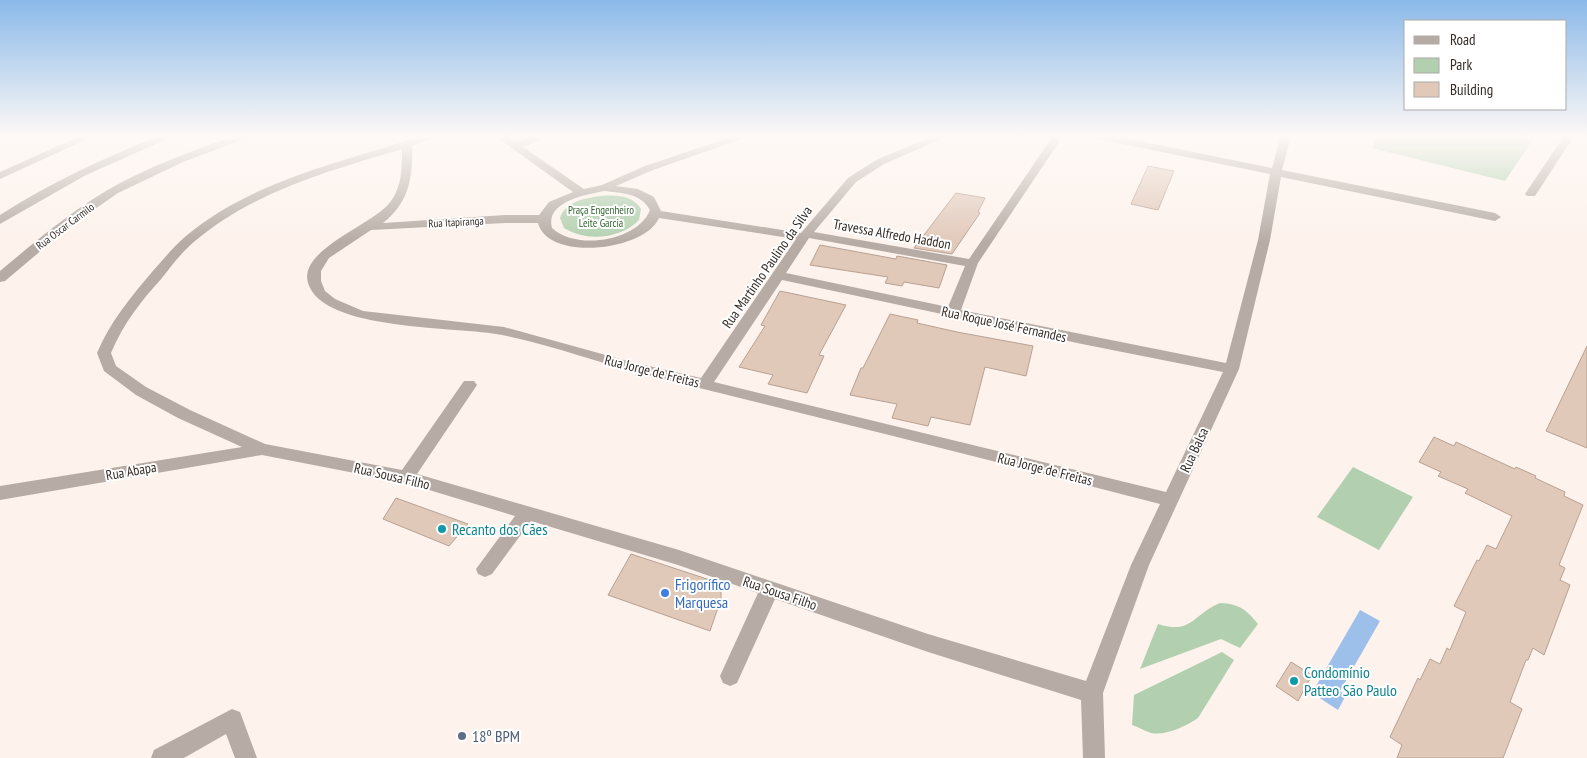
<svg xmlns="http://www.w3.org/2000/svg" width="1587" height="758" font-family="'PT Sans Narrow',sans-serif">
<style>
.green{fill:#b2d0af}
.water{fill:#9dc0ea}
.building{fill:#e1c9ba;stroke:#b8a192}
.lines{fill:none;stroke-linecap:round;stroke-linejoin:round}
.minor{fill:#b6aca5;fill-rule:evenodd}
.culture-dot{fill:#0f9aa8;stroke:#fff;stroke-width:2}
.shop-dot{fill:#3f7fe0;stroke:#fff;stroke-width:2}
.service-dot{fill:#5c6f8a;stroke:#fff;stroke-width:2}
.labels{text-anchor:middle;dominant-baseline:central;stroke-width:4;stroke-linejoin:round;paint-order:stroke}
.far-park-label{font-size:11px;fill:#326530;stroke:#fff}
.far-street-label{font-size:11px;fill:#342b25;stroke:#fff}
.street-label{font-size:14px;fill:#342b25;stroke:#fff}
.near-culture-label{font-size:16px;fill:#0d838f;stroke:#fff;text-anchor:start}
.near-shop-label{font-size:16px;fill:#366cbe;stroke:#fff;text-anchor:start}
.near-service-label{font-size:16px;fill:#4e5e75;stroke:#fff;text-anchor:start}
</style>
<rect width="100%" height="100%" fill="#fdf2ec"/>
<path class="green" d="M1377 136H1535L1505 181 1372 148Z
M600 196C615 195 633 195 641 209L639 220C621 239 586 242 564 228L560 218C565 202 585 198 600 196Z
M1353 467 1413 497 1379 550 1317 517Z
M1220 603C1239 604 1246 609 1258 624L1240 648 1221 639 1140 669 1158 624C1192 635 1193 614 1220 603Z
M1222 652 1234 660 1198 718C1186 726 1166 736 1151 733 1145 731 1138 727 1132 725L1134 695Z"/>
<path class="water" d="M1360 610 1380 621 1340 691 1346 695 1338 710 1312 693Z"/>
<path class="building" d="M1148 166 1174 171 1158 210 1131 204Z
M956 193 985 198 978 212 980 213 952 254 914 248Z
M820 245 896 259 897 256 947 265 939 288 904 282 902 286 885 283 888 277 810 265Z
M780 291 846 305 819 355 824 356 807 393 768 384 773 375 739 367 765 326 761 325Z
M890 314 918 320 917 323 957 332 1033 346 1026 376 985 367 970 425 931 417 928 426 892 418 897 404 850 395 861 368H863Z
M1587 346V448L1546 431Z
M1434 437 1454 446 1456 442 1515 469 1516 467 1536 476 1535 478 1565 492 1564 496 1583 505 1559 565 1565 568 1560 580 1570 585 1544 655 1533 648 1528 660H1526L1510 702 1522 709 1503 758H1397L1402 745 1390 737 1418 678 1420 680 1430 659 1440 664 1447 648 1450 650 1466 612 1454 606 1477 560 1479 561 1487 545 1496 549 1512 516 1465 493 1468 489 1438 476 1441 472 1419 462Z
M396 498 468 524 449 546 383 519Z
M631 554 713 581 721 592V599L710 631 608 595Z
M1291 662 1312 675 1298 701 1276 686Z"/>
<g class="lines">
<path class="minor" d="M80 136H94L0 179V172Z
M159 136H174L86 175 0 224V215C50 183 103 158 159 136Z
M235 136H252L183 162 118 193 69 227 5 281 0 282V271C29 247 58 222 90 201 134 172 185 153 235 136Z
M421 136H438L412 146C413 178 409 202 383 223L505 215H539L549 202 573 192 495 136H507L516 142 534 136H551L523 147 584 189 602 185 645 166 734 136H750L653 170 616 186 638 189 654 197 661 211 801 233 848 178 876 160 933 136H948L884 164 856 182 814 232 969 259 1053 136H1063L978 263 961 310 1226 363 1258 240 1270 174 1098 139 1093 136H1115L1272 168 1281 136H1291L1282 170 1495 213 1501 217 1495 221 1281 177 1270 240 1239 369 1149 565 1103 693 1105 758H1083L1081 700 928 652 775 599 737 683 730 686 723 683 720 676 758 593 678 565 531 521 492 574 485 577 478 574 476 569 515 516 406 483 262 455 0 500V486L242 447 178 418 136 395 104 371 97 353C110 322 130 298 152 272 163 260 173 247 186 236 253 180 340 163 421 136ZM402 149C402 167 402 186 391 201 374 225 298 249 308 283 323 332 458 326 502 335 553 345 601 364 651 376 821 418 991 460 1160 504L1131 565 1086 681 928 634 679 550 417 474 477 385 474 381H464L402 470 265 444 190 410 146 387 116 366 111 353C123 324 141 301 162 278 172 265 182 252 195 241 254 191 329 171 402 149ZM604 191C621 193 641 193 650 210 638 241 576 251 552 228 545 202 584 195 604 191ZM659 218 796 239 701 378 631 362 504 327 363 311 335 299 325 291 321 281V271L329 258 371 230 505 223H538C548 262 645 251 659 218ZM809 238 965 266 948 307 786 273ZM782 280 1082 344 1223 372 1166 492 714 382Z
M1564 136H1574L1535 196H1527L1525 194Z
M232 709 240 712 257 758H235L226 734 184 758H151L154 750Z"/>
</g>
<linearGradient id="sky" x2="0" y2="1"><stop stop-color="#8ab9e9"/><stop offset="0.56" stop-color="#fef9f6"/><stop offset="1" stop-color="#fef9f6" stop-opacity="0"/></linearGradient>
<rect width="1587" height="243" fill="url(#sky)"/>
<g class="culture-dot">
<circle cx="442" cy="529" r="5"/>
<circle cx="1294" cy="681" r="5"/>
</g>
<circle class="shop-dot" cx="665" cy="593" r="5"/>
<circle class="service-dot" cx="462" cy="736" r="5"/>
<g class="labels">
<g class="far-park-label">
<text x="601" y="210">Praça Engenheiro<tspan x="601" dy="13">Leite Garcia</tspan></text>
</g>
<g class="far-street-label">
<text transform="translate(456 222) rotate(-3)">Rua Itapiranga</text>
<text transform="translate(65 226) rotate(-37)">Rua Oscar Carmilo</text>
</g>
<g class="street-label">
<text transform="translate(892 234) rotate(10)">Travessa Alfredo Haddon</text>
<text transform="translate(767 267) rotate(-55)">Rua Martinho Paulino da Silva</text>
<text transform="translate(1004 324) rotate(12)">Rua Roque José Fernandes</text>
<text transform="translate(652 371) rotate(14)">Rua Jorge de Freitas</text>
<text transform="translate(1194 450) rotate(-65)">Rua Balsa</text>
<text transform="translate(1045 469) rotate(14)">Rua Jorge de Freitas</text>
<text transform="translate(131 471) rotate(-10)">Rua Abapa</text>
<text transform="translate(392 476) rotate(13)">Rua Sousa Filho</text>
<text transform="translate(780 593) rotate(19)">Rua Sousa Filho</text>
</g>
<g class="near-culture-label">
<text x="452" y="529">Recanto dos Cães</text>
<text x="1304" y="672">Condomínio<tspan x="1304" dy="18">Patteo São Paulo</tspan></text>
</g>
<g class="near-shop-label">
<text x="675" y="584">Frigorífico<tspan x="675" dy="18">Marquesa</tspan></text>
</g>
<g class="near-service-label">
<text x="472" y="736">18º BPM</text>
</g>
</g>
<rect x="1404" y="20" width="162" height="90" fill="#ffffff" stroke="#aeaaa8"/>
<rect x="1414" y="36" width="25" height="8" fill="#b6aca5" stroke="#aeaaa8"/>
<text x="1450" y="45" font-size="15" fill="#342b25">Road</text>
<rect x="1414" y="58" width="25" height="15" fill="#b2d0af" stroke="#aeaaa8"/>
<text x="1450" y="70" font-size="15" fill="#342b25">Park</text>
<rect x="1414" y="82" width="25" height="15" fill="#e1c9ba" stroke="#aeaaa8"/>
<text x="1450" y="95" font-size="15" fill="#342b25">Building</text>
</svg>
